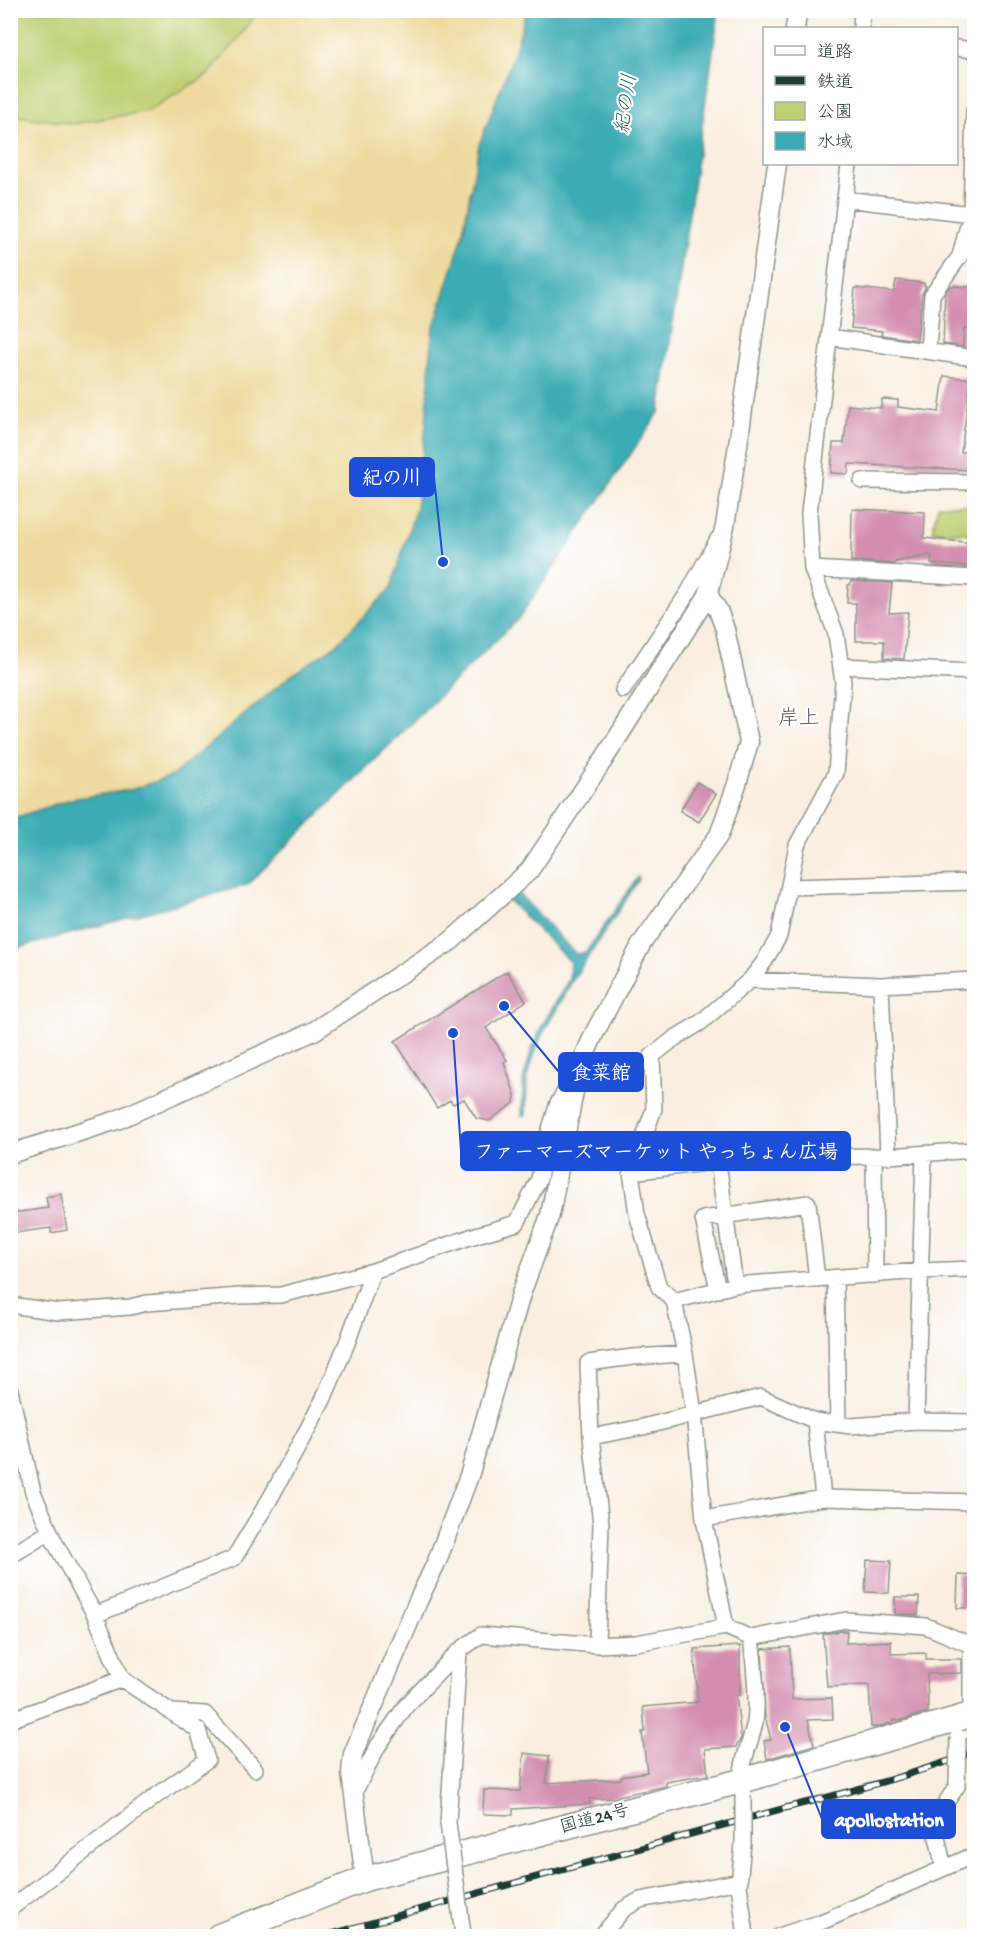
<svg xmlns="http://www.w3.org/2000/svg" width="985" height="1947" font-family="'Gochi Hand','Klee One',sans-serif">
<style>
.green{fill:#bfd073;stroke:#6f8654;stroke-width:1.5}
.sand{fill:#eeda9e;stroke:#868c69;stroke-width:1.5}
.water{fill:#3aabb4;stroke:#2c7474;stroke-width:1.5}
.building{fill:#d48fb0}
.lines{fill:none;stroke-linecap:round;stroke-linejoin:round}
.minor-casing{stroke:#8c968a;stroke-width:18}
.tertiary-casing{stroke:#8c968a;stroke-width:21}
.trunk-casing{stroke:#8c968a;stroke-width:27}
.minor{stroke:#fff;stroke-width:15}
.tertiary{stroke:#fff;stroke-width:18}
.trunk{stroke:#fff;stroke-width:24}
.rail-casing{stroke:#1f3d34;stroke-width:7}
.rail{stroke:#fff;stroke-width:4.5;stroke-dasharray:14;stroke-linecap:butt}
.minor-bridge-casing{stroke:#8c968a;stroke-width:18;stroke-linecap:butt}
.minor-bridge{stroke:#fff;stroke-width:15}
.labels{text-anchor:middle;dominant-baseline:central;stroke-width:4.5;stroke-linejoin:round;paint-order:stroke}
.street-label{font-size:18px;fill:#1f3d34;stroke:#fff}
.water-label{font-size:20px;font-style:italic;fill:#286461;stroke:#fff}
.quarter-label{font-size:21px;fill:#5e5a5f;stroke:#fff}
.leader{fill:none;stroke:#1d4ed8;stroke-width:2}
.callout-dot{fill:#1d4ed8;stroke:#fff;stroke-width:2}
.callout{fill:#1d4ed8;stroke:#1d4ed8;stroke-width:2}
.callout-label{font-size:20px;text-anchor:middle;font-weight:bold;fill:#fff}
</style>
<rect width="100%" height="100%" fill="#fff"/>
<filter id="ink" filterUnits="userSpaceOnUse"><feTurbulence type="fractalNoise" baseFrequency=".0167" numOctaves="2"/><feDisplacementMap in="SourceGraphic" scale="12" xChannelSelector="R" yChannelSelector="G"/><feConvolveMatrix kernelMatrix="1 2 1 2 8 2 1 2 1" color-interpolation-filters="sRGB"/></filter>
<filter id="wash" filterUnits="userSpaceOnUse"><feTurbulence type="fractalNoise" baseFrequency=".008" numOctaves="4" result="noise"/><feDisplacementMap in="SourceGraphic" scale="24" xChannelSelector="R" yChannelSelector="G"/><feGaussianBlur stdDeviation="1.35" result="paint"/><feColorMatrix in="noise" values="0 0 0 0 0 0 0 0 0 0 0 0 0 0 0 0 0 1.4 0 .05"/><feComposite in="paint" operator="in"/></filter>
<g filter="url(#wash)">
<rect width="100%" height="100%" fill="#faeee0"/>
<path class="green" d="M11 11H257L246 29 209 74 148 111 74 124 11 115Z
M938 505H974V534L932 531Z"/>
<path class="sand" d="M257 11H526L514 54 479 145 426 425 416 508 391 588 336 645 290 676 172 776 130 790 71 799 11 819V115L74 124 148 111 209 74 246 29Z"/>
<path class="water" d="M526 11H719L660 411 520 617 247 885 11 950V819L71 799 130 790 172 776 290 676 336 645 391 588 416 508 426 425 432 333 463 235 479 145 514 54Z
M638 877 639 880 574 978 540 1039 527 1077 526 1115 522 1116 523 1081 531 1051 539 1031 569 979 570 962 508 900 517 892 576 954 586 952Z"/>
<g id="blocks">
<path class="building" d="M896 280 924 283V285L926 286 922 294 917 340 881 335 882 331 851 328 855 288 894 292Z
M950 286 975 287V329L964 328 963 347 943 344 945 293Z
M944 376 971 379 961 452H971L970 470 849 464 848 474 831 473 833 443H844L848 405 881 408 882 399 898 400V407L939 412Z
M852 509 925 512 924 538 975 543V567L931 564 932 555 895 562 894 564 851 561Z
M851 581 892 583 889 613 908 612 904 659 884 658V641H856V603H847L848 585H850Z
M697 782 716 794 699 822 680 811Z
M507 971 526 1001 486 1028 507 1060 504 1062 515 1095 514 1103 489 1121 476 1118 464 1099 453 1104 450 1100 437 1108 395 1041Z
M61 1194 67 1230 51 1233V1228L14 1233 12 1213 48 1208 46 1197Z
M867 1560 891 1561 889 1593 865 1592Z
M958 1575 975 1576V1608H957Z
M895 1597H919L918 1615 895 1614Z
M841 1631H847L846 1643 891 1641V1654L926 1653V1659H961V1673L927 1674 928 1712 902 1720H893V1722L879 1727H871L869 1685 827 1687 823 1634Z
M740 1646V1695H736L741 1738 736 1747 705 1749 708 1775 666 1782V1786L618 1796V1798L589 1799 590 1804 513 1809V1815L483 1814 484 1790 520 1791 524 1753 549 1756 546 1783 621 1779V1776L647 1772 642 1732H645L643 1707 698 1702 694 1649Z
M790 1647 792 1699 832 1698 833 1719 808 1720 814 1745 767 1759 764 1741 771 1740 765 1716 762 1649Z"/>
</g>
</g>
<g filter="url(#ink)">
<use href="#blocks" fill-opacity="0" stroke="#8c968a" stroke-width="1.5"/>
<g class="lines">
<g class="minor-casing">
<path id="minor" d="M861 28 862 10
M956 48 974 50
M974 110 971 214 974 213
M845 199 971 214 960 256 932 295 928 351
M829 337 974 358
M862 481 974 482
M812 569 974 578
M841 666 974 672
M623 690 688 593 718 539
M789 887 974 882
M750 980 881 985 974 980
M881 985 888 1156
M874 1156 875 1275
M718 1162 735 1285
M631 1172 754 1157 888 1156 974 1150
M835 1278 838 1424
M718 1290 703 1219 808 1203 817 1279
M674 1301 735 1285 921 1271 974 1269
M10 1305 59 1312 130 1307 147 1303 240 1296 281 1295 373 1271 473 1236 517 1223 539 1179 546 1142 558 1103 574 1076
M10 1390 33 1492 54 1541 95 1615 122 1679 10 1720
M815 1421 823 1498
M916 1421 924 1154
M591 1437 588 1363 633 1357 685 1354
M704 1519 823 1498 974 1502
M10 1556 50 1532
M95 1615 234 1558 271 1497 323 1400 347 1343 373 1271
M726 1627 704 1519 694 1413 685 1354 674 1301 659 1287 637 1214 631 1172 654 1109 652 1056 675 1038 700 1023 750 980 764 962 779 936 797 845 836 773 843 682 836 634 812 569 809 513 849 164
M751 1638 846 1620 926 1626 971 1645
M597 1645 601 1524 591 1437 643 1427 761 1397 815 1421 851 1426 916 1421 974 1422
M171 1712 205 1714 255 1769
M963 1719 971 1706V1645L974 1638
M355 1791 378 1746 406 1706 459 1651 481 1635 597 1645 636 1643 726 1627 751 1638C754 1660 758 1701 755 1722 751 1743 739 1765 742 1786
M448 1823 459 1651
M743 1843 739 1885 746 1936
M944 1868 936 1833 943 1807 957 1786
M10 1909 156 1796 207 1760 198 1730 122 1679
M601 1936 624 1909 640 1900 740 1881
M779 1936 819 1923 974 1855"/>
</g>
<g class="tertiary-casing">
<path id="tertiary" d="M795 28 798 10
M10 1154 117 1120 314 1031 451 941 529 871 602 762 708 595 725 526 738 445 777 164
M365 1879 351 1773 353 1754 418 1601 437 1561 470 1473 521 1294 550 1215 578 1071 594 1034 642 943 719 835 737 784 749 742 725 629 718 610 708 595"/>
</g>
<g class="trunk-casing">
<path id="trunk" d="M219 1936 365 1879 741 1781 974 1714"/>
</g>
<use href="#minor" class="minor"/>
<use href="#tertiary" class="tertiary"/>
<use href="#trunk" class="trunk"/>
<g class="rail-casing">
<path id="rail" d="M324 1936 785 1808C850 1792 912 1775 974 1752"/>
</g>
<use href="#rail" class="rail"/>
<g class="minor-bridge-casing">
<path id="minor-bridge" d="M957 1786 958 1737
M448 1823 463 1934
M743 1843V1795"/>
</g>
<use href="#minor-bridge" class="minor-bridge"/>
</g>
</g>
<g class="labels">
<g class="street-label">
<text transform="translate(595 1820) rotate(-15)">国道24号</text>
</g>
<g class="water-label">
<text transform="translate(628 104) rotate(-82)">紀の川</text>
</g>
<g class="quarter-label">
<text x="799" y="720">岸上</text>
</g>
</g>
<path class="leader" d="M443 562L434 477M504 1006L559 1072M453 1033L461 1151M785 1727L822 1819"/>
<g class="callout-dot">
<circle cx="443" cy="562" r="6"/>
<circle cx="504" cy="1006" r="6"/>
<circle cx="453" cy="1033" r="6"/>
<circle cx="785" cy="1727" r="6"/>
</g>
<g class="callout">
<rect x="350" y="458" width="84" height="38" rx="6"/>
<rect x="559" y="1053" width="84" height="38" rx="6"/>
<rect x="461" y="1132" width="389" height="38" rx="6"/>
<rect x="822" y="1800" width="133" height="38" rx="6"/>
</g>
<g class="callout-label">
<text x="392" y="484">紀の川</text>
<text x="601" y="1079">食菜館</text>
<text x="656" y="1158">ファーマーズマーケット やっちょん広場</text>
<text x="889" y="1826">apollostation</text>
</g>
<rect width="985" height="1947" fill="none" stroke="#fff" stroke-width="36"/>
<rect x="763" y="27" width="195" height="138" fill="#ffffff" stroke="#a5b1ae" stroke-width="1.5"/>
<rect x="775" y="46" width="30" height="9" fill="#ffffff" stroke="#a5b1ae" stroke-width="1.5"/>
<text x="817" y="57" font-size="18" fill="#1f3d34">道路</text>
<rect x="775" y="76" width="30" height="9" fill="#1f3d34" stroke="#a5b1ae" stroke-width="1.5"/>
<text x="817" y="87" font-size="18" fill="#1f3d34">鉄道</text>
<rect x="775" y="102" width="30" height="18" fill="#bfd073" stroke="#a5b1ae" stroke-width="1.5"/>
<text x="817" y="117" font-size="18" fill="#1f3d34">公園</text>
<rect x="775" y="132" width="30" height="18" fill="#3aabb4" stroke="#a5b1ae" stroke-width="1.5"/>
<text x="817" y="147" font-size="18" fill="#1f3d34">水域</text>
</svg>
